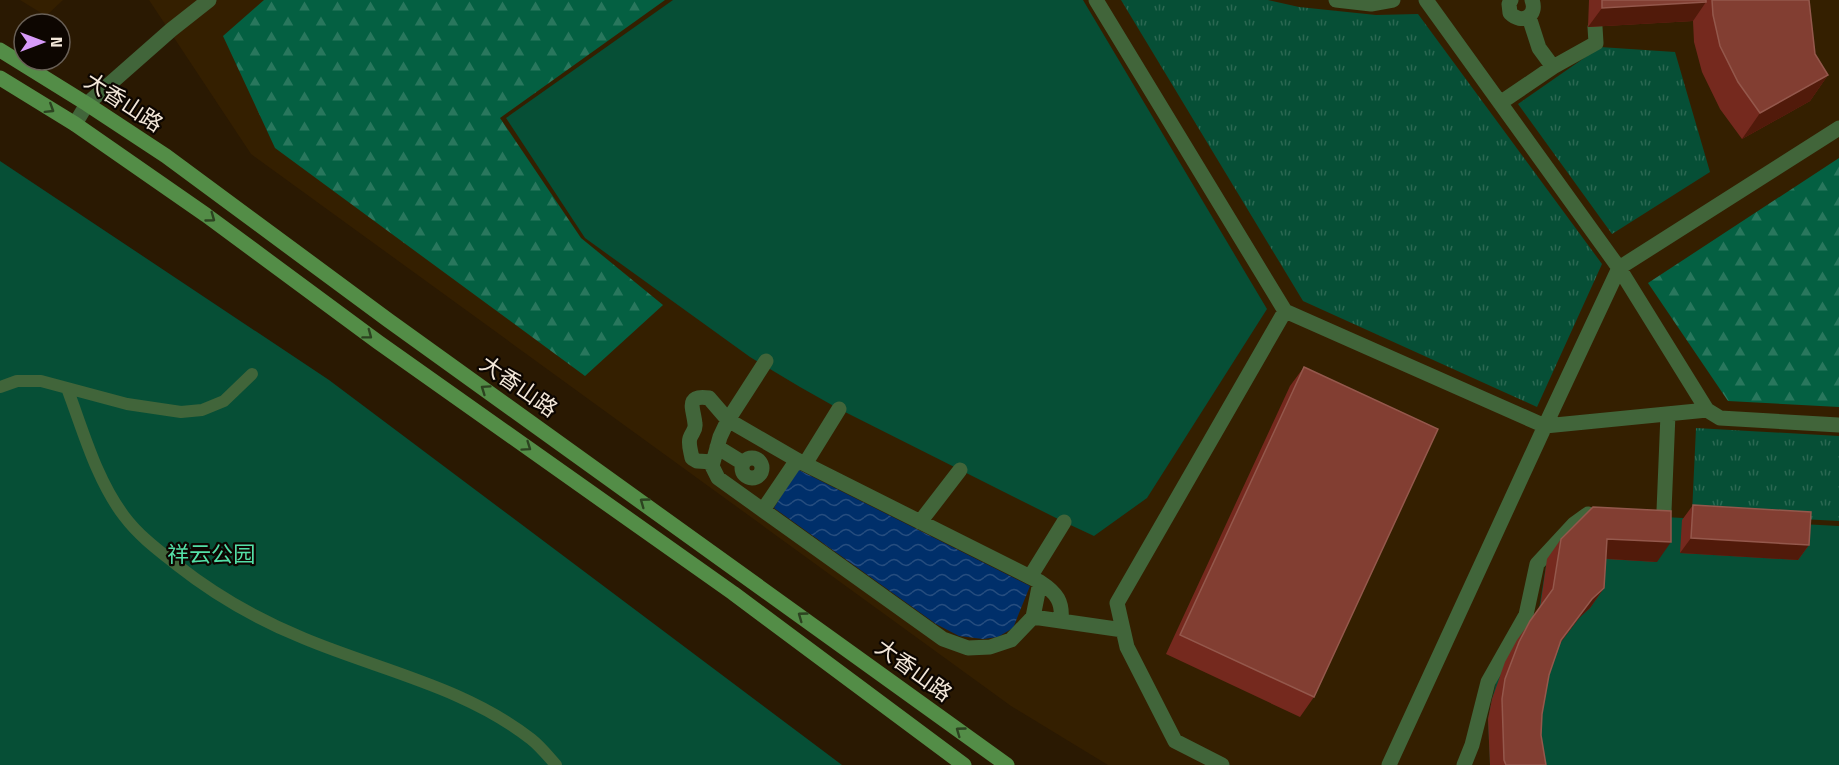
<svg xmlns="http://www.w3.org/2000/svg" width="1839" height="765" font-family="'Titillium Web','Noto Sans SC',sans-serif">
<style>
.built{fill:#341f00}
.grass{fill:url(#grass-tufts)}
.forest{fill:url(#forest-firs)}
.green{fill:#064f36}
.water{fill:url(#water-waves)}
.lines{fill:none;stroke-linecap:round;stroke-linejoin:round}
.lane{stroke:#41653a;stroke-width:12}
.street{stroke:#41653a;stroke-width:15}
.secondary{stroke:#538d47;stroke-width:15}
.wall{fill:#75291e}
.shaded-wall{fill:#511a0a}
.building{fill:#823e32;stroke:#94584c;stroke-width:1.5}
.oneway{stroke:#2c4320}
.labels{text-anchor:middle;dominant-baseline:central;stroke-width:4.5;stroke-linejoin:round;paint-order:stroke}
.street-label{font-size:22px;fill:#f3e7d9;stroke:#0d0601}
.park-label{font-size:22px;fill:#54dfa7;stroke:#0d0601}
</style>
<defs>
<pattern id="grass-tufts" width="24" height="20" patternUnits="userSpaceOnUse" patternTransform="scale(1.5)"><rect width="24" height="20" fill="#064f36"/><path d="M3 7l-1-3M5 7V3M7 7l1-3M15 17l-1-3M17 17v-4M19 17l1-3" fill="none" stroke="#2b6852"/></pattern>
<pattern id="forest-firs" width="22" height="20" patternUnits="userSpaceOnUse" patternTransform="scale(1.5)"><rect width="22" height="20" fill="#046042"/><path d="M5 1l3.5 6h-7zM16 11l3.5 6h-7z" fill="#29775d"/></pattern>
<pattern id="water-waves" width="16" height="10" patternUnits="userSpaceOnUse" patternTransform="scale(1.5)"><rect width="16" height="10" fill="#002f6a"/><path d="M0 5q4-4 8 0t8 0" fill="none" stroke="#264d7f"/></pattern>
</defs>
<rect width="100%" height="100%" fill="#2a1902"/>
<path class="built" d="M20 0H63L46 16Z
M149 0H1839V765H1108L1011 706 251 154Z"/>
<path class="grass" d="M1121 0H1268L1299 7 1376 15 1418 14 1602 264 1537 407 1303 301Z
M1600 47 1675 52 1710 172 1612 234 1518 104Z
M1696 428 1839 436V521L1692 513Z"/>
<path class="forest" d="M264 0H665L500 118 581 238 663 305 585 376 275 148 223 36Z
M1839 158V407L1728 401 1648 283Z"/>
<path class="green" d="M673 0H1083L1267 309 1147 498 1094 536 1064 522 839 409 800 387 750 357 585 238 506 118Z
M0 161 329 380 842 765H0Z
M1664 517 1839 526V765H1490L1488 719 1492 699 1497 678 1539 609 1547 559Z"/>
<path class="water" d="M797 469 1030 586 1013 628 998 637 983 639 959 636 936 624 774 508Z"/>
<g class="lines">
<path class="lane" d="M0 387 17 381H41L127 404 181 412 202 410 224 401 252 374
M67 388C83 430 96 479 124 516 139 536 158 550 177 565 215 595 259 620 303 638 379 670 465 687 531 739 540 746 548 756 556 765"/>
<path class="street" d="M1096 0 1285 311 1117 603 1127 647 1175 741 1222 765
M1336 0 1371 4 1393 0
M1426 0 1619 268 1707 410 1720 418 1839 425
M1511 0 1509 4 1510 13C1522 25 1538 16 1532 0
M1529 17 1539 48 1553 67
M1500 103 1553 67 1596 43 1595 27
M75 124 87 104 171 30 209 0
M1285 311 1545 426 1389 765
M1545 426 1619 268 1839 128
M1545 426 1707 410
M717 447 743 463
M742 468a10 10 0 1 1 20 0a10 10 0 1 1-20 0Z
M713 462 697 461 692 458C691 452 688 444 690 438 692 432 696 430 695 424 694 410 684 394 709 398L728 420 766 361
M805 464 839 409
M763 510 797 460
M1664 511 1668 414
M920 522 960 470
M1030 577 1064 522
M1040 582C1057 593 1063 602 1061 621
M1033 617 1040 582 797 460 728 420 720 437 712 466 718 478 943 639 968 648 990 647 1011 640 1033 617 1123 630
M1464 765 1472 745 1488 682 1526 615 1537 564 1574 524 1588 514"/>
<path class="secondary" d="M0 50 87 104 166 156 388 320 1007 765
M0 78 75 124 206 215 378 342 733 593 964 765"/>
</g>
<path class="wall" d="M1589 0H1809L1815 54 1828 75 1810 101 1742 139 1720 109 1702 72 1694 42 1693 21 1588 27Z
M1304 367 1314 697 1300 717 1166 654 1290 386Z
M1693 505 1809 545 1798 560 1680 553 1682 520Z
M1561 539 1657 562 1606 559 1604 588 1590 608 1579 618 1561 642 1549 675 1542 714 1541 735 1546 765H1490L1488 719 1492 699 1505 662 1517 640 1540 608 1547 559Z"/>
<path class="shaded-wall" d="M1706 2 1693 21 1588 27 1602 8Z
M1828 75 1810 101 1742 139 1760 113Z
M1691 538 1809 545 1798 560 1680 553Z
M1607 539 1671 542 1657 562 1594 558Z
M1604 588 1590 608 1579 618 1548 659 1592 599Z"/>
<path class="building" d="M1602 0H1706V2L1602 8Z
M1712 0H1809L1815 54 1828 75 1760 113 1738 82 1720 46 1713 15Z
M1304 367 1438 429 1314 697 1180 635Z
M1693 505 1811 512 1809 545 1691 538Z
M1593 507 1671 511V542L1607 539 1604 588 1592 599 1561 640 1549 675 1542 714 1541 735 1546 765H1506L1504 760 1502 699 1505 679 1519 642 1530 621 1553 589 1561 539Z"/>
<defs><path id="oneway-chevron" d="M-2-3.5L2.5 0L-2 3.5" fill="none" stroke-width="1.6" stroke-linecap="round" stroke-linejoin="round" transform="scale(1.5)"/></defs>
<g class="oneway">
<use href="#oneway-chevron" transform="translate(50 109) rotate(32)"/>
<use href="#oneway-chevron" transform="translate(211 218) rotate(36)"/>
<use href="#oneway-chevron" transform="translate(368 335) rotate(37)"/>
<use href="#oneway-chevron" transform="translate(485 389) rotate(-145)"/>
<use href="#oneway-chevron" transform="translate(527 447) rotate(35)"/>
<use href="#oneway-chevron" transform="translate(644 502) rotate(-144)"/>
<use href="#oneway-chevron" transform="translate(802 616) rotate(-144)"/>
<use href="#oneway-chevron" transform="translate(960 731) rotate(-144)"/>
</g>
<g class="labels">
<g class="street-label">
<text transform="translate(124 102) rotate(33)">大香山路</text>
<text transform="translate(519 386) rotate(35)">大香山路</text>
<text transform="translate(914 670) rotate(36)">大香山路</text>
</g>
<g class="park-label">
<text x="211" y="554">祥云公园</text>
</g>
</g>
<g transform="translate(42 42) rotate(90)"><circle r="28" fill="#0d0601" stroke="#696057" stroke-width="1.5"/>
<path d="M0-4.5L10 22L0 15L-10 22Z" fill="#d79bf9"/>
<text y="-9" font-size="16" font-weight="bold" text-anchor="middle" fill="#f3e7d9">N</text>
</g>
</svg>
